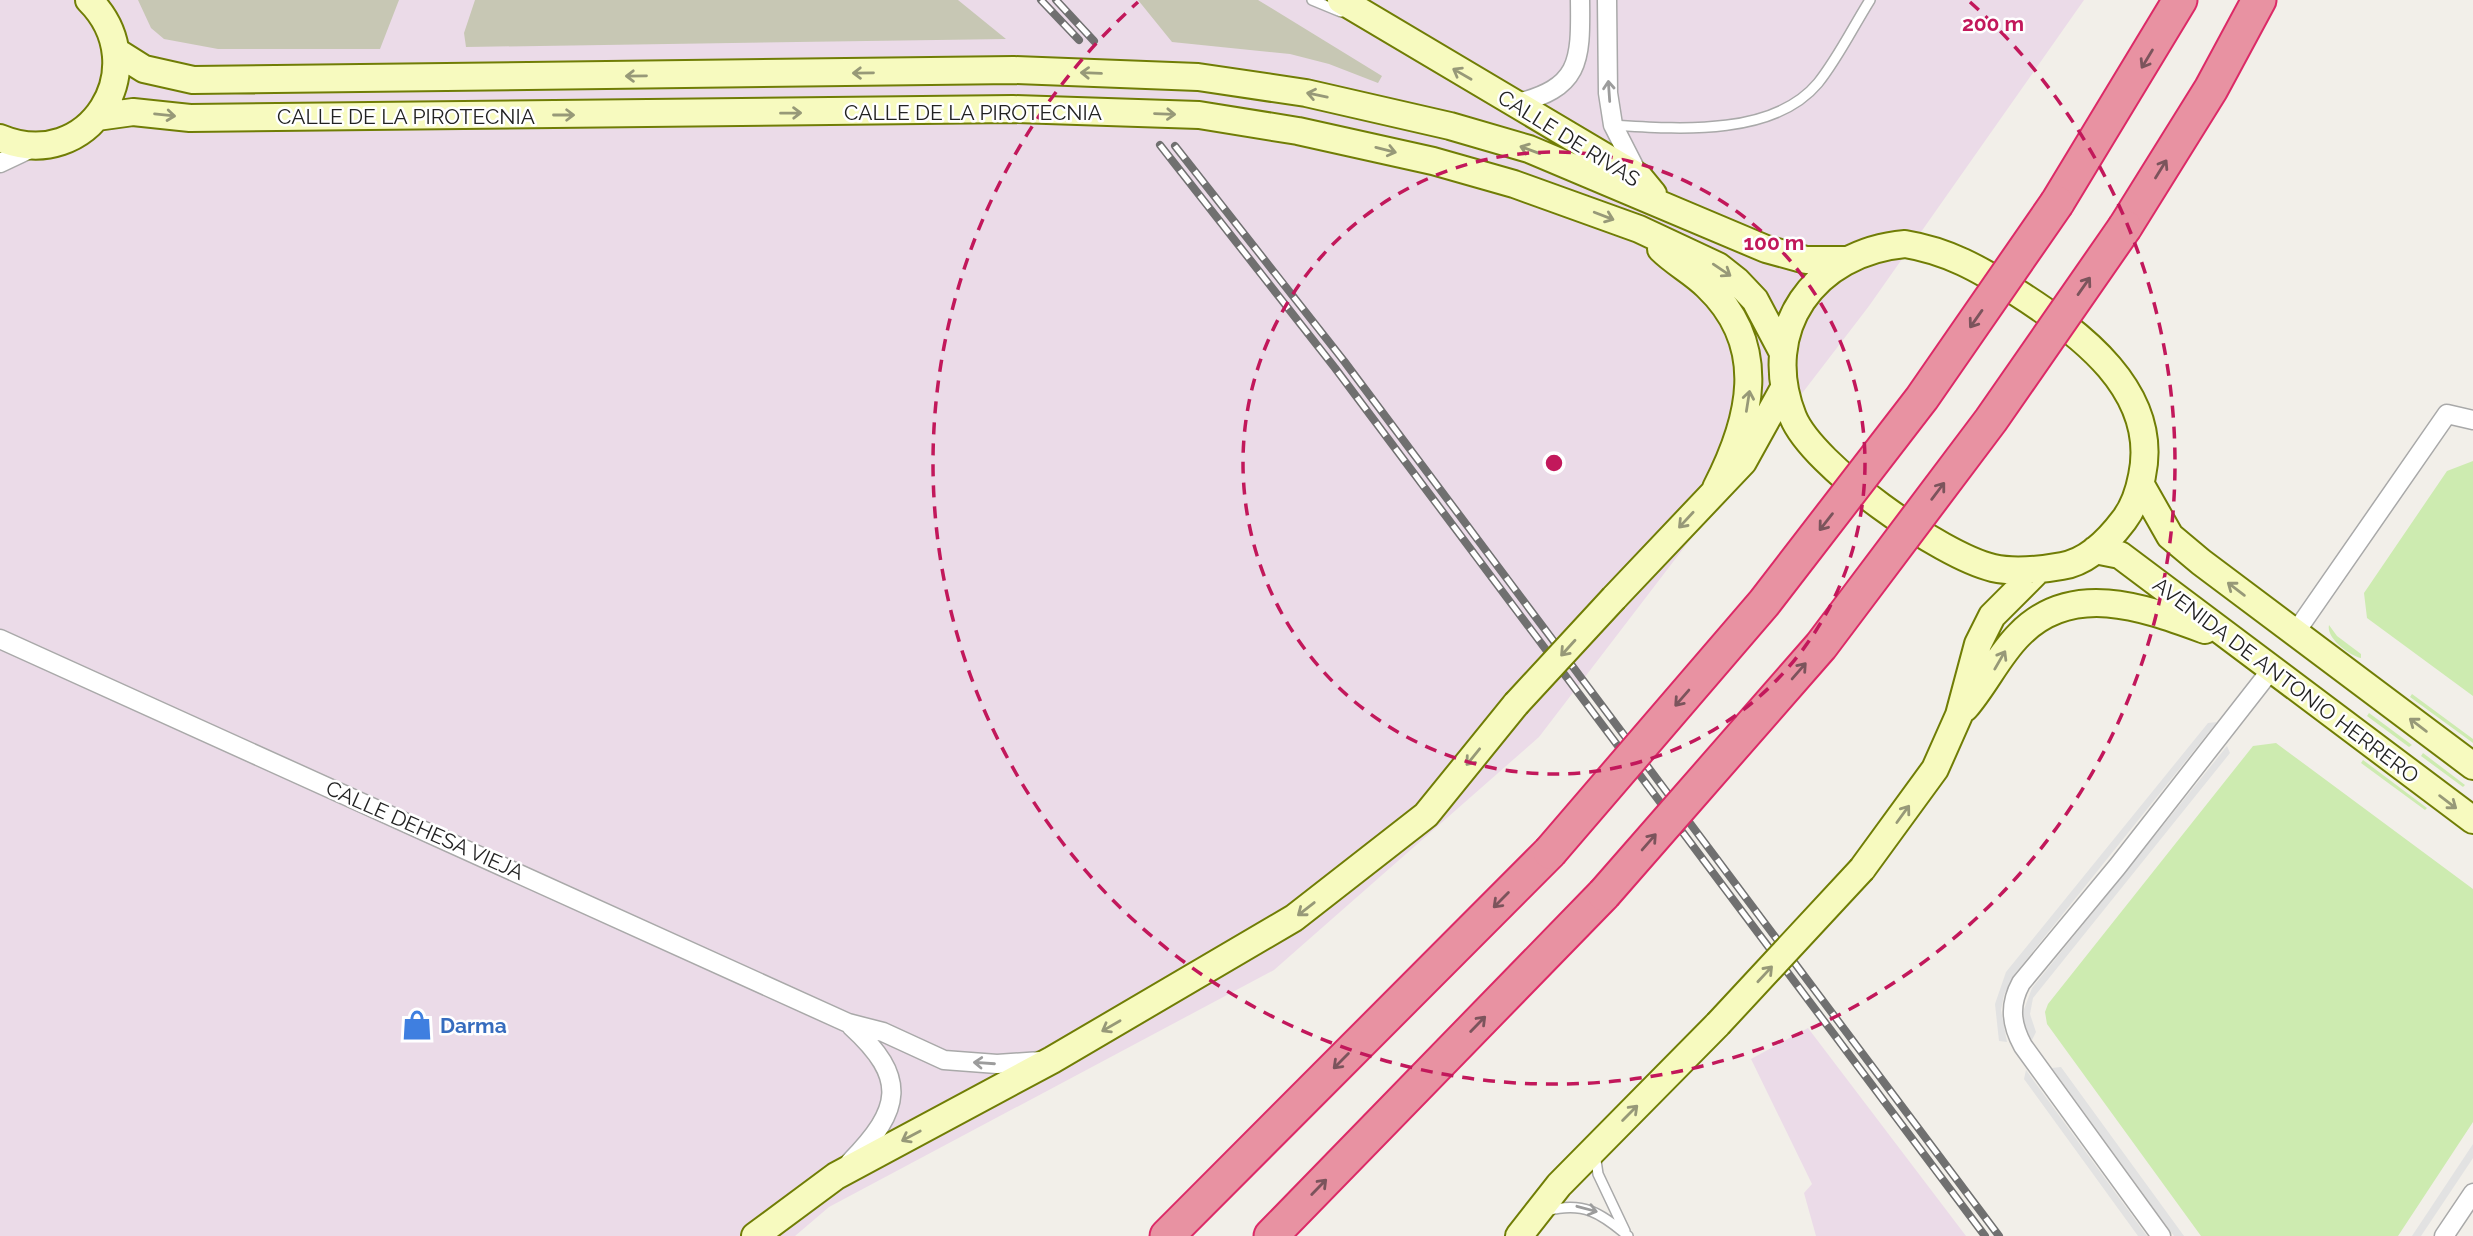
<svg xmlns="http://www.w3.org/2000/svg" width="2473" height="1236" font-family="Raleway,sans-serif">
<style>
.industrial{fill:#ebdbe8}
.construction{fill:#c7c7b4}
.grass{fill:#cdebb0}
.parking{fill:#e2e2e2}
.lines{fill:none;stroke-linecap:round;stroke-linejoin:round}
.lane-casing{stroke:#a9a9a9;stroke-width:12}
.street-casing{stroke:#a9a9a9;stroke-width:21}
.secondary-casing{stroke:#707d05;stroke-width:30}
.highway-casing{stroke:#dc2a67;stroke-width:37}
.lane{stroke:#fff;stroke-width:9}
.street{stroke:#fff;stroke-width:18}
.secondary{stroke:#f7fabf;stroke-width:26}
.highway{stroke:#e892a2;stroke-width:33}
.rail-casing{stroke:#707070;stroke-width:8}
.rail{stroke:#fff;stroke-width:5;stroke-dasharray:16;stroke-linecap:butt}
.secondary-bridge-casing{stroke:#707d05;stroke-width:30;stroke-linecap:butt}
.highway-bridge-casing{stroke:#dc2a67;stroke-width:37;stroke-linecap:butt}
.secondary-bridge{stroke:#f7fabf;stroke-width:26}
.highway-bridge{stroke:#e892a2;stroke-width:33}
.oneway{stroke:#7b545c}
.oneway2{stroke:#979978}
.oneway3{stroke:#9c9c9c}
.ring{fill:none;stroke:#c2185b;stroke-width:3.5;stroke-dasharray:12 9}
.labels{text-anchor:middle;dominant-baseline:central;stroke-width:5;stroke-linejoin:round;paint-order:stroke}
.street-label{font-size:21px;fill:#222;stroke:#fff}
.shop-label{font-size:21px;font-weight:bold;fill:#366cbe;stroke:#fff;text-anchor:start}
.centre{fill:#c2185b;stroke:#fff;stroke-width:3.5}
.ring-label{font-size:21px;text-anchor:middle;font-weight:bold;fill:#c2185b;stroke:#fff;stroke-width:5;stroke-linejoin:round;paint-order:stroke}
</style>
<rect width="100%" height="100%" fill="#f2efe9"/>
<path class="industrial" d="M0 0H2084L1869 306 1539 737 1274 970 829 1207 795 1236H0Z
M1808 1028 1966 1236H1816L1804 1193 1812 1184 1751 1059Z"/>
<path class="construction" d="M138 0H399L380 49H218L164 39 151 28Z
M475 0H958L1006 39 466 47 464 33Z
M1138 0H1258L1382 76 1378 83 1329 64 1290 54 1172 42Z"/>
<path class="grass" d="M2473 461V696L2367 618 2364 593 2447 471Z
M2329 625 2337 636 2361 654V658C2349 655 2326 638 2329 625Z
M2412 694 2473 739V743L2410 697Z
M2369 713 2412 745 2409 747 2367 716Z
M2276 743 2473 889V1122L2398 1236H2201L2047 1024 2045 1012 2048 1004 2253 746Z
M2423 753 2465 785 2463 787 2421 756Z
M2363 760 2427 808 2425 810 2361 763Z"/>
<path class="parking" d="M2217 722 2014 975 2004 995 2001 1010 2007 1042 1999 1041 1995 1004 2006 972 2208 723Z
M2227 746 2230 753 2033 998 2030 1014 2036 1032 2032 1040 2024 1026 2023 1012 2032 988Z
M2061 1067 2184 1236H2174L2052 1068Z
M2026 1070 2147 1236H2138L2024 1079Z
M2473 1144V1158L2421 1236H2412Z"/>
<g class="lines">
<g class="lane-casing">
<path id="lane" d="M1312 0 1341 12
M1613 125C1677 129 1773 137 1818 83 1838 58 1853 27 1870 0
M1595 1154 1598 1174 1625 1231
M1547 1211C1583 1201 1601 1213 1628 1236"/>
</g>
<g class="street-casing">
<path id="street" d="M1607 0 1608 93 1613 125 1638 174
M1514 104C1580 88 1581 63 1580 0
M0 163 36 146
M2295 633 2447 414 2473 420
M0 639 848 1023 883 1032 944 1060 997 1064 1041 1061
M850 1162C902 1109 908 1078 851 1026
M2161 1236 2023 1046C2011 1024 2009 1005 2021 983L2117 867 2271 670
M2444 1236 2473 1193"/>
</g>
<g class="secondary-casing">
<path id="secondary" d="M1341 0 1639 177 1653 194
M117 52 144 69 193 80 1014 70 1198 77 1306 93 1450 126 1529 149 1766 249 1806 260H1844
M97 117 133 112 190 118 1013 109 1199 115 1298 131 1433 161 1514 184 1639 229 1718 266 1737 281 1755 300 1782 351
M0 138C89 175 156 67 89 0
M1905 244C1948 251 1979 269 2016 292 2079 332 2160 391 2142 476 2139 492 2134 507 2124 520 2109 540 2087 562 2062 566 2040 570 2015 573 1993 568 1941 556 1813 466 1793 417 1758 329 1815 252 1905 244Z
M1661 249C1675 263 1693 272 1707 286 1770 346 1751 420 1716 488
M2141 485 2170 536 2201 562 2473 766
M2095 550 2120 555 2473 820
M1614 598 1743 462 1784 388
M1965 708C1985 685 1998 656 2019 635 2072 580 2145 608 2205 630
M1862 869 1935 769 1959 715 1978 644 1992 616 2037 571
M755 1236 836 1176 1052 1060 1294 918 1426 815 1516 704
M1519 1236 1559 1185 1718 1024"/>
</g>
<g class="highway-casing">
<path id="highway" d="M2057 203 2180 0
M2125 227 2211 89 2259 0
M1167 1236 1550 852
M1271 1236 1604 894"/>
</g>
<use href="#lane" class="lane"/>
<use href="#street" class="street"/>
<use href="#secondary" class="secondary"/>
<use href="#highway" class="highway"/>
<g class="rail-casing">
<path id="rail" d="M1041 0 1079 40
M1056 0 1094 41
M1160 145 1335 368 1985 1236
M1175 146 1344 361 1999 1236"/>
</g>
<use href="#rail" class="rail"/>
<g class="secondary-bridge-casing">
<path id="secondary-bridge" d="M1516 704 1614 598
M1718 1024 1862 869"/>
</g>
<g class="highway-bridge-casing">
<path id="highway-bridge" d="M1550 852 1764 603 1922 398 2057 203
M1604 894 1821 646 1991 420 2125 227"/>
</g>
<use href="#secondary-bridge" class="secondary-bridge"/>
<use href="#highway-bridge" class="highway-bridge"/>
</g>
<defs><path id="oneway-shaft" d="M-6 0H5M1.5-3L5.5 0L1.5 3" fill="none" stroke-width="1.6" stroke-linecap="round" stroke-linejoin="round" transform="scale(1.75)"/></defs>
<g class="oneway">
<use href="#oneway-shaft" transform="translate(2147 59) rotate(121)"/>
<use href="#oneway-shaft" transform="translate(2161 169) rotate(-58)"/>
<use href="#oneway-shaft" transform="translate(2084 286) rotate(-55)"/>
<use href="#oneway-shaft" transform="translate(1976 319) rotate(125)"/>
<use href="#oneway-shaft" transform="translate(1938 491) rotate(-53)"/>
<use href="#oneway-shaft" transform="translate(1826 522) rotate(128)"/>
<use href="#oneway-shaft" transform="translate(1799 671) rotate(-49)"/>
<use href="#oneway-shaft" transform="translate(1682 698) rotate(131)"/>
<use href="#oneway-shaft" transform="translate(1649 842) rotate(-49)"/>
<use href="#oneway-shaft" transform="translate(1501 900) rotate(135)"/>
<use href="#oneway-shaft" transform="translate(1478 1024) rotate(-46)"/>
<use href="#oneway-shaft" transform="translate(1341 1061) rotate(135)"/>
<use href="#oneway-shaft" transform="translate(1319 1187) rotate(-46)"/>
</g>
<g class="oneway2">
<use href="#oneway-shaft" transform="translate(863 73) rotate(179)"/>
<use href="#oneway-shaft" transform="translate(1091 73) rotate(-178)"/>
<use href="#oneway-shaft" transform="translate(1462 74) rotate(-150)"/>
<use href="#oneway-shaft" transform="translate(636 76) rotate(179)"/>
<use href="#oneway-shaft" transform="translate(1317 95) rotate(-168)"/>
<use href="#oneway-shaft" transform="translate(791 113) rotate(-1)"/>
<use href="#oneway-shaft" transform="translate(1165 114) rotate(2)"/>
<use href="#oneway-shaft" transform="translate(165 115) rotate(6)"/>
<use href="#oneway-shaft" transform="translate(564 115)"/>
<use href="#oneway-shaft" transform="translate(1386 150) rotate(14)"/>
<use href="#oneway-shaft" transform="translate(1530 150) rotate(-160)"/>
<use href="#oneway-shaft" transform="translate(1604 216) rotate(21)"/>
<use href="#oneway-shaft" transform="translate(1722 270) rotate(34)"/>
<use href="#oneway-shaft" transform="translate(1748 401) rotate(-81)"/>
<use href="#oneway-shaft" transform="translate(1686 520) rotate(133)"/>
<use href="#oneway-shaft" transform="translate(2236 589) rotate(-143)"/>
<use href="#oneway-shaft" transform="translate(1568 648) rotate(132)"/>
<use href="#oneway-shaft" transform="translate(2000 660) rotate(-60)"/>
<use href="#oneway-shaft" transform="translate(2418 725) rotate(-143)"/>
<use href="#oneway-shaft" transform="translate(1473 757) rotate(129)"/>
<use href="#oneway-shaft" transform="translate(2448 802) rotate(37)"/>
<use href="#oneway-shaft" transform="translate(1903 814) rotate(-54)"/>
<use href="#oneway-shaft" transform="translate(1306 909) rotate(142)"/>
<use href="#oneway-shaft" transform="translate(1765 974) rotate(-47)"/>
<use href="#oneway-shaft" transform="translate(1111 1026) rotate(150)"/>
<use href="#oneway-shaft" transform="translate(1630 1113) rotate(-45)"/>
<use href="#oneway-shaft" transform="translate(911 1136) rotate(152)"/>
</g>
<g class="oneway3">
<use href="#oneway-shaft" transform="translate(1609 91) rotate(-94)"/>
<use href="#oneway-shaft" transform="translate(984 1063) rotate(-176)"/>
<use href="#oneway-shaft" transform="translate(1587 1209) rotate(15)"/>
</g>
<g class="ring">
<circle cx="1554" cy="463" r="311"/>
<path d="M1970 2A621 621 0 1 1 1138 2"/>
</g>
<defs>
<g id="shop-bare" transform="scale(2.415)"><path d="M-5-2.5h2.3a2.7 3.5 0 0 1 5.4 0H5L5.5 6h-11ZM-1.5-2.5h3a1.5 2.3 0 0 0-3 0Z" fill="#3f7fe0" stroke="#fff" stroke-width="2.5" paint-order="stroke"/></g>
</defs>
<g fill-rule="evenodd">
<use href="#shop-bare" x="417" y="1025"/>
</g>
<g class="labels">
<g class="street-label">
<text x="973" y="112">CALLE DE LA PIROTECNIA</text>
<text x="406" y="116">CALLE DE LA PIROTECNIA</text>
<text transform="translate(1569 138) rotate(32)">CALLE DE RIVAS</text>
<text transform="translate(2286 680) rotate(37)">AVENIDA DE ANTONIO HERRERO</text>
<text transform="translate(425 830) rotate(24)">CALLE DEHESA VIEJA</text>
</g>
<g class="shop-label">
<text x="440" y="1025">Darma</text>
</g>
</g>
<circle cx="1554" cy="463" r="10" class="centre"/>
<g class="ring-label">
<text x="1993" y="31">200 m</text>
<text x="1774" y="250">100 m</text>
</g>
</svg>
